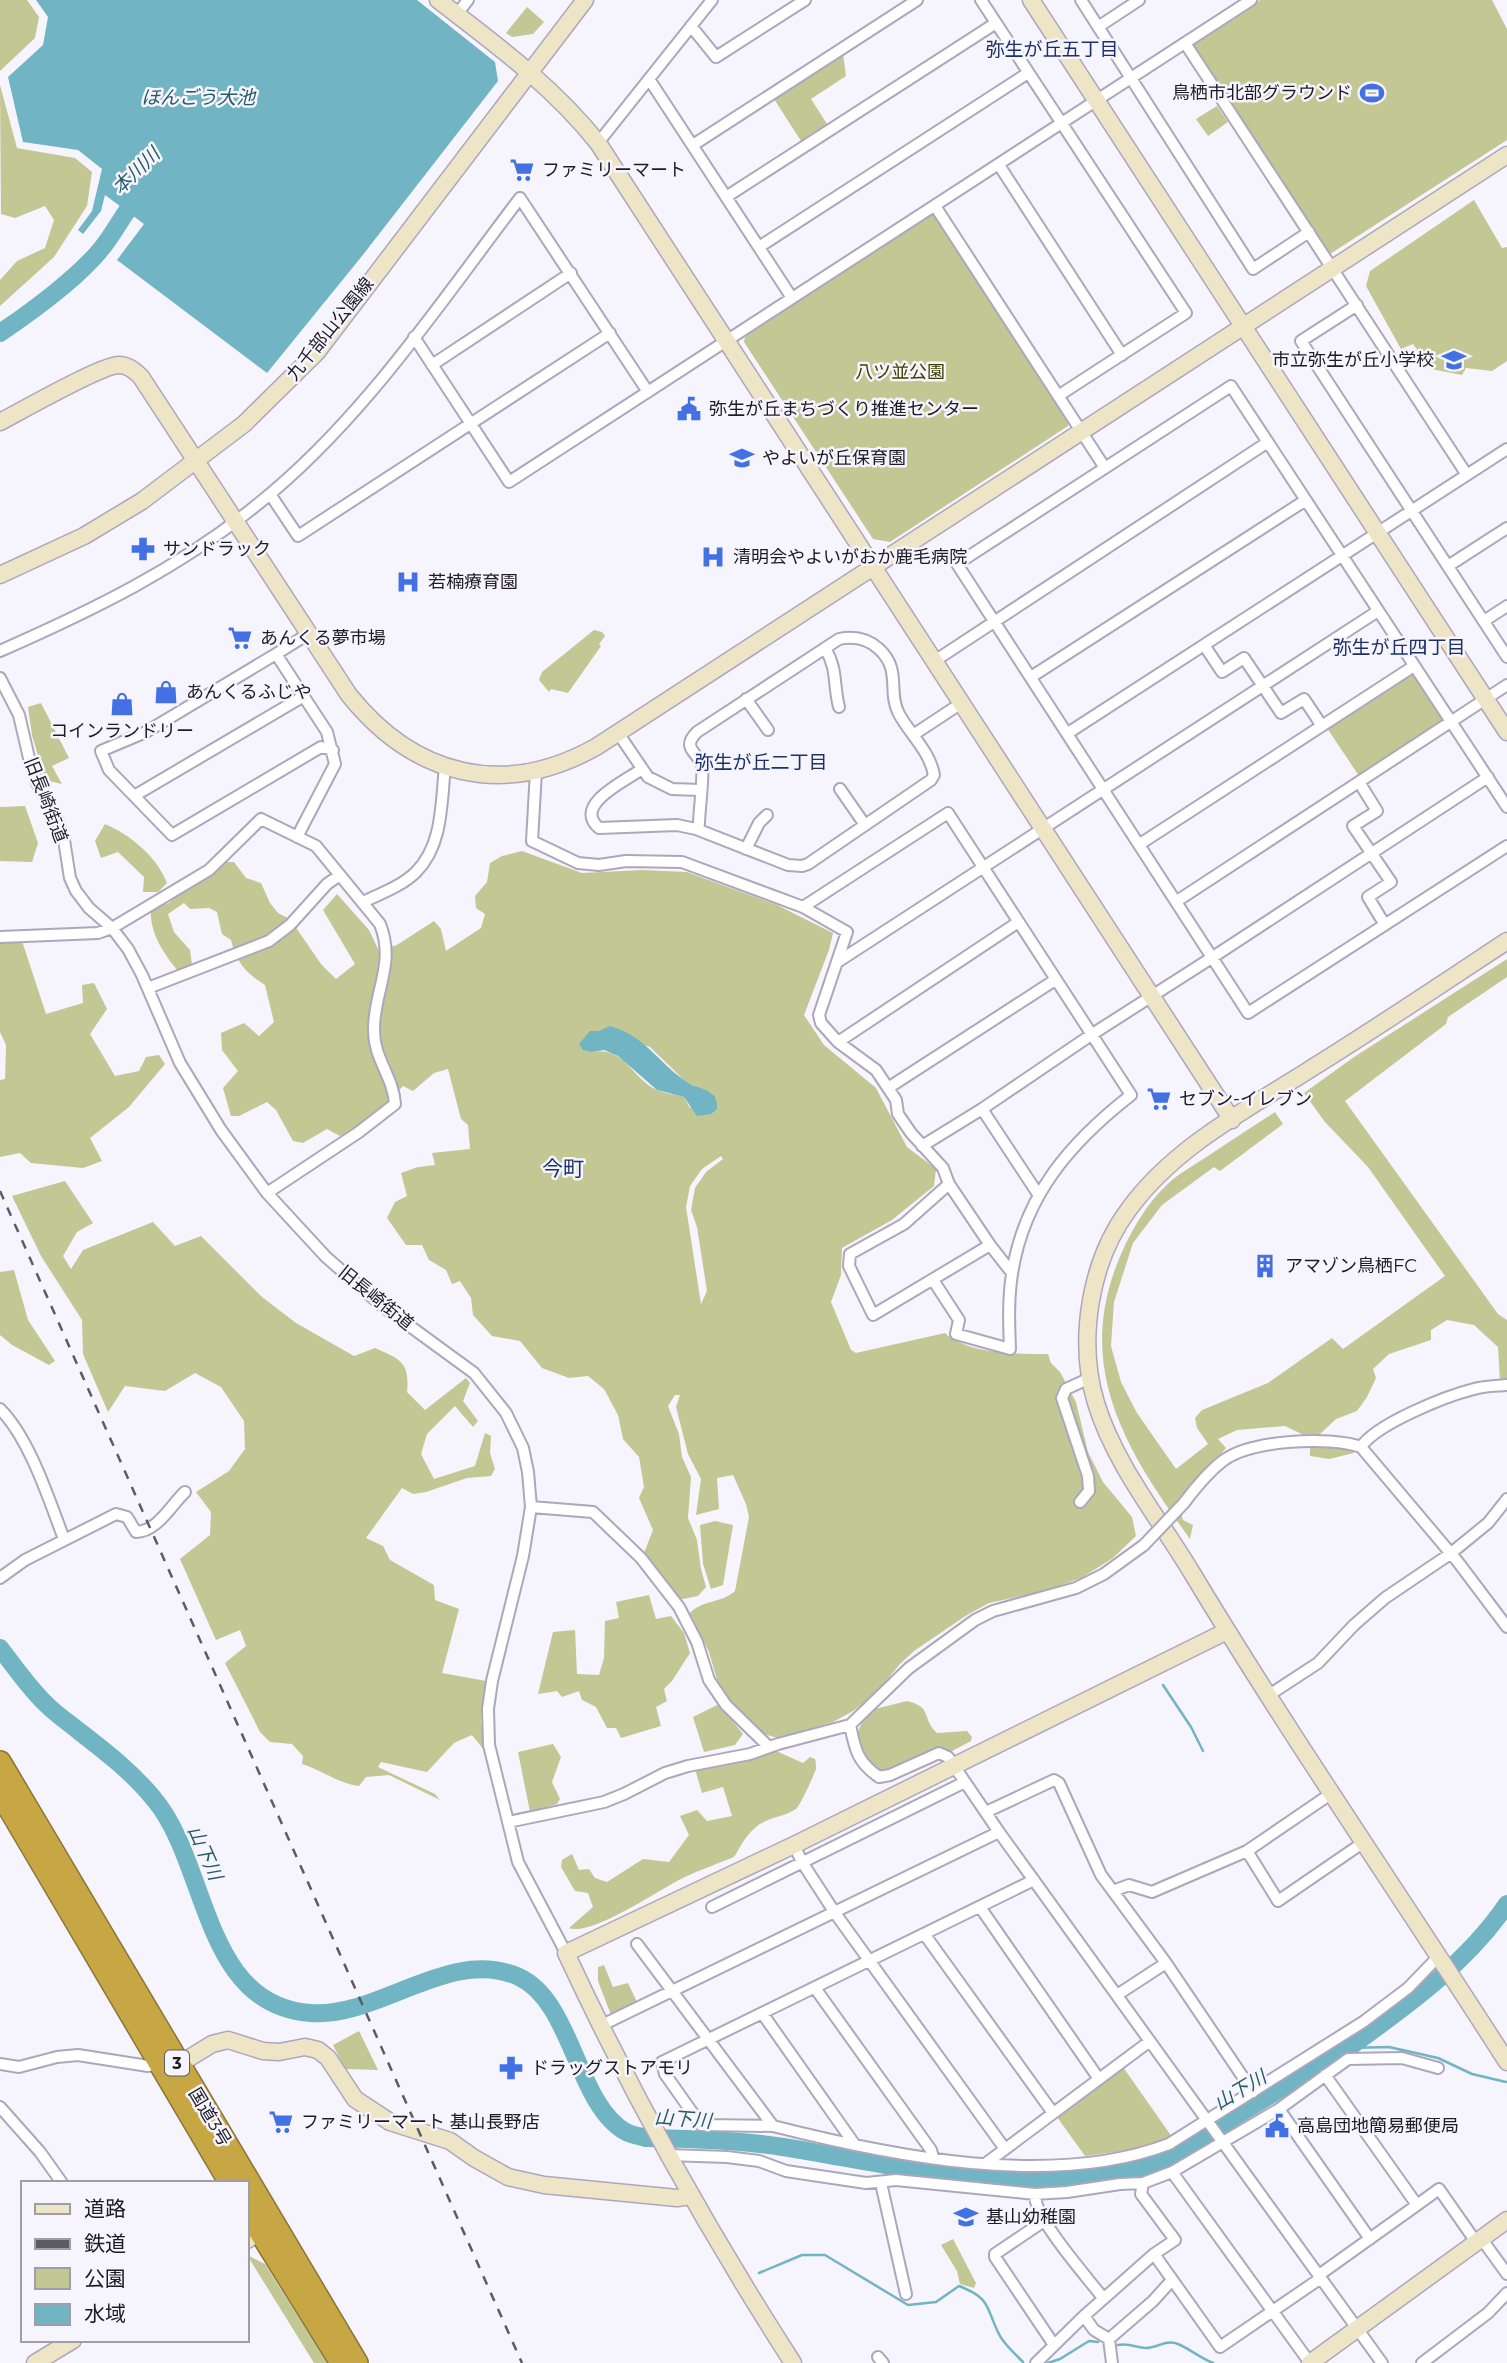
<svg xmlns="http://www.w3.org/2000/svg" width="1507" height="2363" font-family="Montserrat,'Noto Sans JP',sans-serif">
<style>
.green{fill:#c3c793;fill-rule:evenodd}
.water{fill:#71b4c3}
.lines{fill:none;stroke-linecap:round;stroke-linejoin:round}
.stream{stroke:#71b4c3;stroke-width:2.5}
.river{stroke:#71b4c3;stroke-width:18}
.street-casing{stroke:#aca7bd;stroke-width:14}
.secondary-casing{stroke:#aca7bd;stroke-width:19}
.highway-casing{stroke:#8b7638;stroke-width:24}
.street{stroke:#fff;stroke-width:10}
.secondary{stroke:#eee5c7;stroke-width:16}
.highway{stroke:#c6a743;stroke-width:21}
.rail{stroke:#5c5a63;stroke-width:2.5;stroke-dasharray:9 9;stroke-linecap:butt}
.street-bridge-casing{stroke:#aca7bd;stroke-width:14;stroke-linecap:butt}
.street-bridge{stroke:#fff;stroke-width:10}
.labels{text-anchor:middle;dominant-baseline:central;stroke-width:5;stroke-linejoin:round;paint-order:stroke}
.shield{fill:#f6f4fd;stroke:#5e5c65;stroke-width:2}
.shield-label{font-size:16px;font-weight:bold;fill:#1d1b24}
.poi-label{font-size:18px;fill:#1d1b24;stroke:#f6f4fd;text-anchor:start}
.street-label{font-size:18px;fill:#1d1b24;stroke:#f6f4fd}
.park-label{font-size:18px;fill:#3d3f00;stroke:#f6f4fd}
.neighbourhood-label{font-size:19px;fill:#1b3168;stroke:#f6f4fd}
.water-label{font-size:19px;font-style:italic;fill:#255c68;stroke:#f6f4fd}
.quarter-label{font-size:21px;fill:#1b3168;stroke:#f6f4fd}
</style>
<rect width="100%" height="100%" fill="#f6f4fd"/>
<path class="green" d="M0 0H27L39 17 35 38 0 71Z
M1260 0H1492L1507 29V140L1330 254 1192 43Z
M527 7 544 22 533 34 512 37 506 33Z
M843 54 846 76 811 99 827 124 801 141 774 99Z
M0 85 17 148 75 158 92 172 87 206 54 257 0 306V280L17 261 45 248 54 220 45 206 15 218 1 214Z
M1217 106 1228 122 1208 136 1196 119Z
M1474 200 1502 248 1507 247V361L1492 371 1466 368 1462 375 1431 369 1413 344 1401 349 1366 286 1370 271Z
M930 215 934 216 1069 421 1068 426 890 542 873 539 744 342 745 337Z
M594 630 602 632 605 636 599 644 601 646 568 693 551 689 549 692 539 680 542 672Z
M1410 675H1413L1442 719 1441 723 1359 776 1327 728Z
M41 703 69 758 52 766 62 784 45 780 32 735 28 707Z
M25 806 38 843 32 862 0 861V807Z
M105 824C131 835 157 857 167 883L158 892H143L144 877 118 852 101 858 95 841Z
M522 851 582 873 642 870 687 872 777 905 833 933 829 950 804 1015 824 1045 876 1088 907 1147 936 1169 934 1186 892 1220 842 1248 841 1275 831 1302 851 1350 856 1353 945 1333C967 1354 1018 1354 1048 1354L1051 1363 1060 1372 1076 1402 1088 1452 1103 1482 1132 1517 1136 1536 1113 1558 1081 1578 1044 1591 989 1603 967 1615 914 1651 900 1664 877 1692 853 1711 833 1722 778 1738 763 1734 730 1701 718 1683 709 1652 690 1613C702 1600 722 1603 735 1591L749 1517 746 1504 733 1475 717 1478 719 1509 696 1515 701 1479 688 1454 676 1407 680 1395H675L668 1406 679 1434 682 1457 691 1477 688 1518 697 1540 701 1569 706 1587 698 1596 678 1600 644 1553 653 1530 639 1498 644 1487 639 1457 623 1439 618 1415 604 1389 588 1376 569 1378 542 1368 520 1341 492 1336 473 1315 471 1298 460 1281 452 1284 446 1270 429 1260 422 1245H406L387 1218 395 1202 407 1196 401 1173 418 1167 435 1165 432 1153 470 1149 468 1125 461 1119 448 1069 434 1073 413 1091 403 1086C384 1107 366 1124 340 1136L327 1129 303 1143 293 1141 276 1110 267 1102 239 1116H231L223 1088 238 1071 222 1050 221 1033 244 1023 259 1036 274 1022 265 985C245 972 237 963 231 940L222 934 217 912 209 908 190 909 184 903 168 914 174 932 190 950 192 965 178 971C163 953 149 932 151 908L169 903 181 891 223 862H234L246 878 261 883 270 903 278 913 290 919 321 964 336 979 355 964 323 910 337 894 369 930 379 951 397 945 434 921 441 929 446 951 481 928 485 914 476 908 475 896 487 882 490 863 502 856ZM590 1031H599L650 1047 686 1082 711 1093 690 1108 684 1097C676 1094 665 1094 657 1090 631 1078 625 1046 592 1052ZM721 1156 723 1159 706 1172 695 1188 691 1210 697 1227 707 1291 701 1304 686 1207 690 1186 702 1169Z
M22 941 46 1014 83 1003 82 985 94 983 107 1009 90 1034 115 1076 139 1071 146 1057 159 1055 165 1064 129 1107 90 1138 102 1161 83 1168 31 1163 20 1153 0 1157V1080L5 1079 6 1045 0 1032V942Z
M1507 959V977L1448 1017 1446 1024 1345 1101 1498 1314 1507 1320V1380L1500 1381 1498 1347 1474 1325 1447 1320 1431 1330V1340L1389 1354 1373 1369 1376 1378 1367 1397 1357 1411 1336 1419 1320 1434 1324 1444 1350 1445 1354 1453 1329 1459 1310 1456V1438L1285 1426 1237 1430 1218 1439 1226 1448 1177 1500 1183 1520 1193 1525 1190 1539C1129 1454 1075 1372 1117 1264 1130 1232 1146 1203 1172 1180 1183 1171 1196 1164 1208 1156 1230 1141 1252 1127 1275 1112L1283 1124 1220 1171 1214 1167 1162 1205 1133 1243 1114 1302 1111 1346 1121 1382 1137 1413 1176 1469 1208 1444 1197 1428 1195 1418 1202 1410 1268 1383 1332 1338 1343 1349 1445 1276 1368 1167 1325 1122 1304 1093 1354 1057Z
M65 1181 93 1223 77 1232 63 1256 71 1269 83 1250 153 1222 175 1246 201 1236 262 1297 296 1323 354 1356 375 1348C400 1359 410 1362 407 1392L425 1410 466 1378 470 1383 463 1401 478 1421 473 1427 455 1406 427 1434 421 1454 434 1479 475 1466 485 1433 491 1436 490 1453 495 1469 491 1476 467 1478 426 1492 413 1494 402 1488 366 1538 383 1546 390 1560 434 1585 435 1600 459 1609 442 1673 486 1681 481 1718 484 1750 472 1735 454 1743 427 1772 381 1762 378 1767 435 1794 440 1800 389 1775 366 1777 359 1786C339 1784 322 1770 302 1764L303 1756 292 1744 270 1742 260 1732 225 1663 246 1646 240 1630 216 1640 180 1559 210 1535 211 1512 196 1492 229 1471 245 1449 244 1421 221 1387 195 1373 165 1391 125 1386 108 1412 83 1354 82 1320 41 1256 12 1196Z
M14 1270 28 1320 55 1361 49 1365 12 1345 0 1335V1272Z
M715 1521 733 1525 723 1585 711 1589 703 1564 700 1525Z
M649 1595 656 1619 671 1616 684 1633 690 1653 672 1681 664 1689 667 1701 656 1707 661 1726 621 1738 616 1728H607L596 1707 582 1700 579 1691 562 1697 557 1691 538 1694 553 1632 575 1630 577 1674 599 1675 604 1658 605 1621 619 1618 616 1602Z
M907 1701C933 1707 921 1718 937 1733L967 1731 972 1737 971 1741 952 1751 940 1749 886 1772 877 1771 866 1765C856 1735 852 1736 871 1710Z
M719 1704 743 1734 735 1745 704 1752 693 1717Z
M553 1744 561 1757 552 1782 560 1799 557 1804 530 1812 518 1752Z
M774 1750 803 1763 810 1757 815 1759C816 1761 816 1767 816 1769 814 1775 800 1806 796 1809 784 1817 768 1817 756 1827 745 1836 741 1846 734 1857 717 1864 699 1870 683 1878 660 1889 591 1937 569 1928L593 1907 588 1893 575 1891 561 1867 562 1860 572 1854 579 1870 589 1869 595 1878 607 1882 643 1859 669 1862 689 1835 680 1816 697 1810 707 1821 732 1816 723 1787 702 1793 695 1769 751 1760Z
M604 1965 613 1987 628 1983 637 2002 611 2015 598 1981V1967Z
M359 2031 378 2070 345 2069 333 2045Z
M1123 2067 1172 2137 1131 2150 1085 2156 1057 2117Z
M953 2239 976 2283 974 2288 960 2284 957 2271 941 2245Z
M247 2255 265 2264 327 2363H314Z"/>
<path class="water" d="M36 0H417L495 62 498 81 362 256 267 373 117 260 144 224 105 195 101 211 83 234 78 230 92 211 102 169 78 150 23 142 8 77 43 45 48 17Z
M610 1026C647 1037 658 1063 687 1082 694 1087 706 1088 712 1094 717 1098 717 1104 717 1109L711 1114 697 1116 684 1097 657 1090 618 1056 604 1050 592 1052 583 1050 579 1044 590 1031H599Z"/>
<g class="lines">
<path class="stream" d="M1163 1685 1191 1727 1203 1751
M1349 2048 1389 2047 1438 2058 1472 2074 1506 2082
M759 2273 802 2255H825L908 2305 936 2302 959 2286C993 2299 985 2308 1000 2336 1005 2345 1015 2354 1023 2362
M1118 2345C1131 2343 1136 2348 1146 2348 1157 2348 1166 2339 1178 2344 1190 2349 1200 2358 1213 2363
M1048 2363 1060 2359 1089 2341 1098 2342"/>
<path class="river" d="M0 333C31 312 83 274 105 244 118 227 124 212 140 194
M0 1648C15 1667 29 1688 47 1705 57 1715 69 1723 80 1732 106 1752 133 1773 154 1799 209 1864 202 2006 311 2013 380 2018 450 1946 519 1977 573 2002 576 2104 626 2132 632 2135 639 2136 646 2138 691 2139 738 2140 783 2147 896 2165 1046 2204 1155 2163 1179 2154 1199 2139 1220 2126 1253 2105 1286 2086 1319 2065 1329 2058 1341 2053 1351 2046 1407 2006 1468 1962 1507 1904"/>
<g class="street-casing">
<path id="street" d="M981 0 1186 313 1058 396
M1081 0 1253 269 1309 232
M457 14 468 0
M691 26 716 57 805 0
M1098 27 1139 0
M1185 43 1467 475
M649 79 792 298
M598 143 712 0
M693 145 917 0
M999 165 1122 355
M726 197 996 23
M935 206 1105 468
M759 247 1028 73
M1357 305 1301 341 1507 657
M414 337 509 482 1251 0
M432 365 571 273
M270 494 298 536 610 333
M1448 566 1507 528
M1484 621 1507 606
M1204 645 1222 672 1244 658 1281 713 1304 699 1322 726
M825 648C838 670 833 684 839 707
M0 651C93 610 178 569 258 504 363 420 439 304 520 198L648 392
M276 654 146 732 101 751 109 770 172 835 321 747 333 750
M933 662 1268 442
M1031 677 1306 500
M0 678 19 715 29 758 37 783 56 816 64 840 70 878 76 891 89 908 112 928 128 949 142 975 180 1063 221 1130 267 1193 326 1257 381 1305 474 1373 506 1413 523 1448 528 1472 531 1507 523 1556 492 1681 488 1709 489 1745 518 1862 566 1953
M746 699 768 730
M618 733 648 777 672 789 700 790
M1068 733 1507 449
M913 735 960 704
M642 769C625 781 572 805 599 828L677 825 696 829 788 865 802 866 808 864 931 780 934 775C930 752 910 734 899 714 887 692 902 670 879 649 867 638 854 636 839 639L697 732C680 749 699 752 702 766 704 776 699 811 699 824L696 829
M536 771 532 841 578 863 599 865 626 861 682 862 803 907 847 932 819 1015 821 1023 838 1042 876 1070 896 1100 898 1114 911 1133 943 1168 949 1184 990 1245 1012 1273
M1359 782 1377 811 1353 826 1391 882 1368 897 1385 925
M840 789 865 825
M134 796 304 696
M1507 807 1231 386 957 564 1248 1013 1507 846
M297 837 335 764 327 732 276 654 308 634
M1140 844 1414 666
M746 849 759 823 767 815
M1177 901 1507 685
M363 902C380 894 402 886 416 872 443 845 441 803 445 767
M803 907 948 813 1131 1095C1071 1142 1024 1195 1012 1274 1008 1299 1009 1324 1010 1349L956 1334 959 1320 933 1280
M0 937 98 933 112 928 209 870 261 819 316 846 380 924C396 965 373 992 374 1031 374 1059 393 1076 395 1104L359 1132 267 1193
M839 961 1378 611
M148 988 269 941 290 925 327 884 340 875
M838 1042 1017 923
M888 1088 1055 980
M982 1109 1038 1194
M922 1146 982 1109 1091 1035 1213 957 1488 777
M949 1184 904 1224 850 1254 849 1266 873 1315 990 1245
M0 1409C30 1439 49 1500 64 1539
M1361 1447C1376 1424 1446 1396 1474 1389 1484 1386 1496 1386 1507 1385
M1080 1502 1089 1491 1088 1476 1062 1398 1066 1389 1090 1378
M1184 1503C1196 1487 1208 1472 1224 1460 1252 1440 1329 1436 1361 1447L1458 1562 1507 1627
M531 1507 593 1512 641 1558 679 1607 697 1642 709 1680 726 1705 769 1747
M0 1578 25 1560 116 1514 127 1517 136 1532C157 1532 171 1505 185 1492
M1269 1695 1318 1663 1354 1625 1385 1598 1450 1554 1488 1523 1507 1499
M850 1725C855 1749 857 1762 879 1777L890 1775 939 1753 948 1757 999 1832 1382 2363
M986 1812 1054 1780 1059 1783 1101 1875 1166 1963 1253 2092
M508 1822 604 1802 624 1794 665 1773 688 1766 750 1754 778 1744 850 1725 909 1668 975 1620 993 1611 1076 1588 1104 1574 1144 1545
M794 1845 802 1862 835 1913 1005 2149
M1247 1851 1278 1901 1364 1842
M1113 1891 1129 1885 1152 1892 1247 1851 1332 1793
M712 1907 965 1782
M980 1907 1099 2079
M925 1935 1053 2113
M637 1944 773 2126C891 2156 1052 2189 1169 2144L1363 2022 1408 1988 1439 1956
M815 1988 931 2150 933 2157
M1117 1995 1166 1963
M762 2013 855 2145
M600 2026 999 1832
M0 2064 19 2067 57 2057 78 2055 148 2066 162 2063
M0 2107 40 2152 62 2183
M1279 2109 1370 2239
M773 2126 701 2125 665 2074 662 2062 1034 1880
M668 2155 727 2157 759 2161 786 2171 866 2183 896 2180 1035 2194 1067 2192 1120 2184 1143 2183 1172 2172 1279 2109 1348 2059 1402 2058 1438 2068
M985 2164 1150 2041
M1172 2172 1310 2363
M881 2183 906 2294
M1143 2183 1141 2194 1175 2240 1154 2254 1220 2347 1321 2278
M1035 2194C1033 2217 1088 2278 1103 2298
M1417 2205 1439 2189 1476 2242
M1044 2221 995 2254V2257L1054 2345
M1481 2238 1507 2274
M1319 2275 1417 2205 1325 2075
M1084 2316 1094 2330 1109 2339 1153 2301 1172 2280
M1109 2339 1112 2363
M878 2357 883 2363
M1036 2363 1084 2316 1154 2254
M1422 2363 1488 2313 1507 2293"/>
</g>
<g class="secondary-casing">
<path id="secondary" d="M438 0C495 44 553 86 598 143L1232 1120
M1031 0 1507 732
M0 422C21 411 100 366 118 365 128 365 134 370 141 377L349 695C414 776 503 799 596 747L1507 155
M0 575 84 536 142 501 244 424 317 352 585 0
M1507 941C1442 984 1378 1027 1312 1068 1248 1109 1175 1146 1129 1209 1090 1261 1077 1340 1096 1403 1115 1465 1159 1518 1192 1573 1292 1739 1403 1899 1507 2062
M178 2065 212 2044 228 2040 263 2051 279 2052 305 2047 318 2050 328 2058 355 2099 390 2122 450 2141 474 2158 508 2177 544 2185 677 2198 691 2196
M247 2240 269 2226
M35 2363 73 2340
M793 2363C708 2231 632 2095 566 1953L794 1845 1227 1631
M1310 2363 1507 2220"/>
</g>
<g class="highway-casing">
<path id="highway" d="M0 1762 357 2363
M0 1793 230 2183
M247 2211 341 2363"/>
</g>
<use href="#street" class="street"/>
<use href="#secondary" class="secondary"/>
<use href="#highway" class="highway"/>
<path class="rail" d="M0 1191 522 2363"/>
<g class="street-bridge-casing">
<path id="street-bridge" d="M1144 1545 1184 1503"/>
</g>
<use href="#street-bridge" class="street-bridge"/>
</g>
<defs>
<g id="stadium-bare" transform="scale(1.89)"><path d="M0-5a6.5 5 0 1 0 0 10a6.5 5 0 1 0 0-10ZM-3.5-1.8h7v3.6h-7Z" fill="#4370e2" stroke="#f6f4fd" stroke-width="2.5" paint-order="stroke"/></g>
<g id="supermarket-bare" transform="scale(1.89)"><path d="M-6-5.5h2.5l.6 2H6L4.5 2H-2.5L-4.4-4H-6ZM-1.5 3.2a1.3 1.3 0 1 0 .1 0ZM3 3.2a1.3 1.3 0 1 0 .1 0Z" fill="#4370e2" stroke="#f6f4fd" stroke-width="2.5" paint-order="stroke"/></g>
<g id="school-bare" transform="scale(1.89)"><path d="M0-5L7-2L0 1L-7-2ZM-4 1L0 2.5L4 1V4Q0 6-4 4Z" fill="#4370e2" stroke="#f6f4fd" stroke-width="2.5" paint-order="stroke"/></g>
<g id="civic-bare" transform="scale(1.89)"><path d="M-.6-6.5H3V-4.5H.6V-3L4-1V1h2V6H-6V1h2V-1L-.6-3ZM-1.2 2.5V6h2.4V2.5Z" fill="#4370e2" stroke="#f6f4fd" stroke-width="2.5" paint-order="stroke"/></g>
<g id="pharmacy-bare" transform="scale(1.89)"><path d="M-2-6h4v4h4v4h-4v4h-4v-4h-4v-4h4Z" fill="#4370e2" stroke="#f6f4fd" stroke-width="2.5" paint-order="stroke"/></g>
<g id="hospital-bare" transform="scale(1.89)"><path d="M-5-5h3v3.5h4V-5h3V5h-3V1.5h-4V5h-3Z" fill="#4370e2" stroke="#f6f4fd" stroke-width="2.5" paint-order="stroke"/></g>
<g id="shop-bare" transform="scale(1.89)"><path d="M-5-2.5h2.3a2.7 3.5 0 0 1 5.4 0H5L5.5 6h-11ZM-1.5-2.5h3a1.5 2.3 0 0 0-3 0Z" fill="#4370e2" stroke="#f6f4fd" stroke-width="2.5" paint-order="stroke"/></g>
<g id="building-bare" transform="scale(1.89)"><path d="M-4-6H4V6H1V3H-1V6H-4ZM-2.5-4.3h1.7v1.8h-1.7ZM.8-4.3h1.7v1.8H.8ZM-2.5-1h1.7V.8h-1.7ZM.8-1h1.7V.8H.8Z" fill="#4370e2" stroke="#f6f4fd" stroke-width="2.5" paint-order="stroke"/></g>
</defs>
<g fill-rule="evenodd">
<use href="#stadium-bare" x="1372" y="93"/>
<use href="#supermarket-bare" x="522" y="170"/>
<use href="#school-bare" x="1454" y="360"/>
<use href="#civic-bare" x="689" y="409"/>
<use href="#school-bare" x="742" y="458"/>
<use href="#pharmacy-bare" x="143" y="549"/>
<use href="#hospital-bare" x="713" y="557"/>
<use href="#hospital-bare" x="408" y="582"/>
<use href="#supermarket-bare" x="240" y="638"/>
<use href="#shop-bare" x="166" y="692"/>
<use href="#shop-bare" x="122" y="704"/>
<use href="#supermarket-bare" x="1159" y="1099"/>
<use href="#building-bare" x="1265" y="1266"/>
<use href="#pharmacy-bare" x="511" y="2068"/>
<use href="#supermarket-bare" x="281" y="2122"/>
<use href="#civic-bare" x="1277" y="2126"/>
<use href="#school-bare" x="966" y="2217"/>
</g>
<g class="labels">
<rect class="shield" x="165" y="2050.5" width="24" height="25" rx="5"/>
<g class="shield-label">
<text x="177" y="2063">3</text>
</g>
<g class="poi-label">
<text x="1352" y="93" text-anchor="end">鳥栖市北部グラウンド</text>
<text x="542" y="170">ファミリーマート</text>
<text x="1434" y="360" text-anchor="end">市立弥生が丘小学校</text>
<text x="709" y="409">弥生が丘まちづくり推進センター</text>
<text x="762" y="458">やよいが丘保育園</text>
<text x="163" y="549">サンドラック</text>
<text x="733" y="557">清明会やよいがおか鹿毛病院</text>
<text x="428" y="582">若楠療育園</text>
<text x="260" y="638">あんくる夢市場</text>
<text x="186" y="692">あんくるふじや</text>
<text x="122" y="731" text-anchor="middle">コインランドリー</text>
<text x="1179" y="1099">セブン-イレブン</text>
<text x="1285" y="1266">アマゾン鳥栖FC</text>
<text x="531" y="2068">ドラッグストアモリ</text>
<text x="301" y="2122">ファミリーマート 基山長野店</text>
<text x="1297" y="2126">高島団地簡易郵便局</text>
<text x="986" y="2217">基山幼稚園</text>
</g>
<g class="street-label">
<text transform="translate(330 329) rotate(-51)">九千部山公園線</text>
<text transform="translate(46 800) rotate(69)">旧長崎街道</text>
<text transform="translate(376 1298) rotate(39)">旧長崎街道</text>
<text transform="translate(210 2117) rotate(59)">国道3号</text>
</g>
<g class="park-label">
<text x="900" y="372">八ツ並公園</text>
</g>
<g class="neighbourhood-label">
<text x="1052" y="49">弥生が丘五丁目</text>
<text x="1399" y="647">弥生が丘四丁目</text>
<text x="761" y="762">弥生が丘二丁目</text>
</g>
<g class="water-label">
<text x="198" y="97">ほんごう大池</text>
<text transform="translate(136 171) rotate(-44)">本川川</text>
<text transform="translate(205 1853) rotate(66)">山下川</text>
<text transform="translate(1240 2090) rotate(-31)">山下川</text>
<text transform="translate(683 2119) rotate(4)">山下川</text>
</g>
<g class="quarter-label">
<text x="563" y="1168">今町</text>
</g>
</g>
<rect x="21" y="2181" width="228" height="161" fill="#f6f4fd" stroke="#9f9da6" stroke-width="2"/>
<rect x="35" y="2204" width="35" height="10" fill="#eee5c7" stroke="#9f9da6" stroke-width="2"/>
<text x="84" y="2216" font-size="21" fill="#1d1b24">道路</text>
<rect x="35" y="2239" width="35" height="10" fill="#5c5a63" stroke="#9f9da6" stroke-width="2"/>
<text x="84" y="2251" font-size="21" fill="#1d1b24">鉄道</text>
<rect x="35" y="2268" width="35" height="21" fill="#c3c793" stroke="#9f9da6" stroke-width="2"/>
<text x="84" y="2286" font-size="21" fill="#1d1b24">公園</text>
<rect x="35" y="2304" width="35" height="21" fill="#71b4c3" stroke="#9f9da6" stroke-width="2"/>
<text x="84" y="2321" font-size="21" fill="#1d1b24">水域</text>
</svg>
